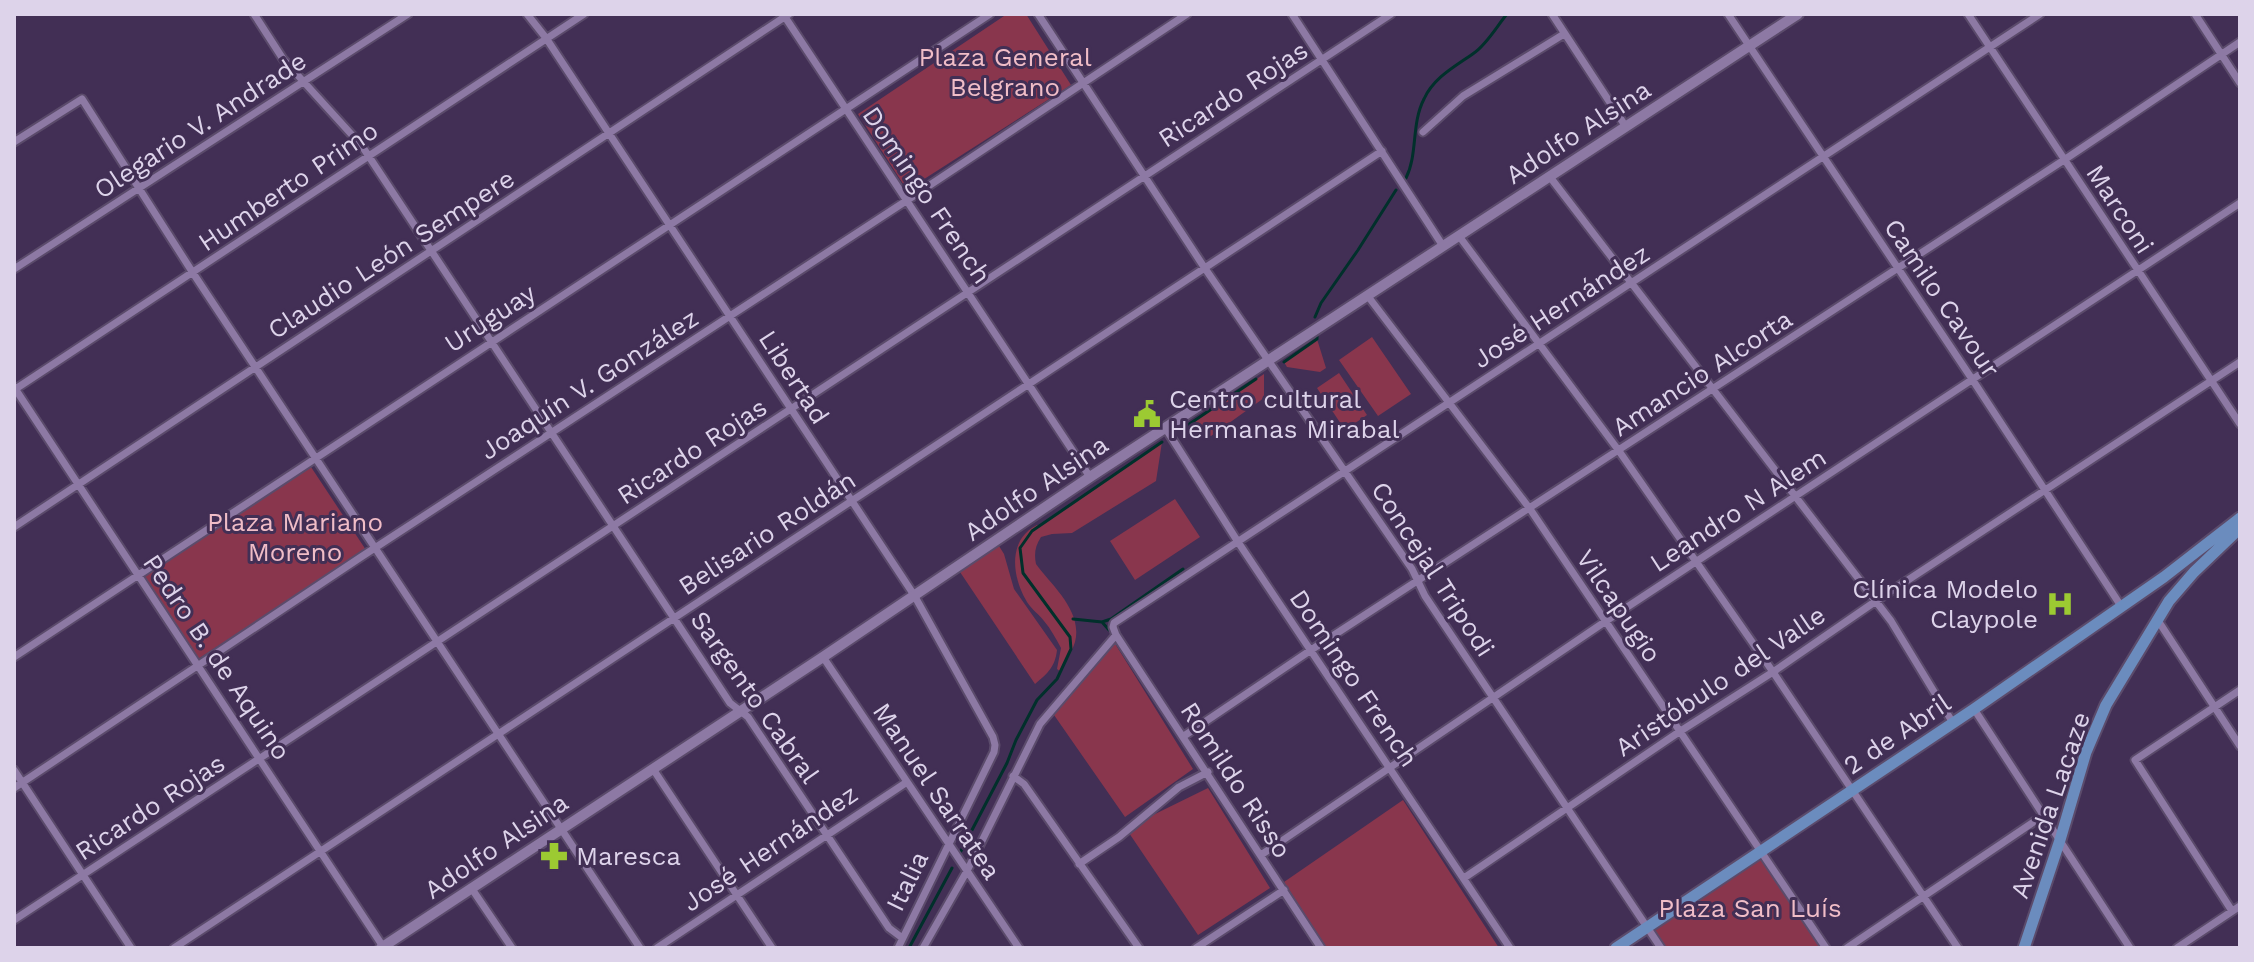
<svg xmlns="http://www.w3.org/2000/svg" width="2254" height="962" font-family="'Work Sans',sans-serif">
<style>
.green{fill:#89364d}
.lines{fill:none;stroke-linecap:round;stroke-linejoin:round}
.stream{stroke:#01302b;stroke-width:3}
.street-casing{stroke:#5b4b6b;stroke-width:11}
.secondary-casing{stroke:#5b4b6b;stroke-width:14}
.primary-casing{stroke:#5b4b6b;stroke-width:15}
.street{stroke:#8d79a4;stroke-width:7}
.secondary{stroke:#8d79a4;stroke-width:10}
.primary{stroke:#6b8cbe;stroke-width:11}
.labels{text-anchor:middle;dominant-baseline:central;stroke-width:6;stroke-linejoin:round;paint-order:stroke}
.park-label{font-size:26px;fill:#f0bdc7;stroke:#422f55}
.street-label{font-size:26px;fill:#ddd3ea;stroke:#422f55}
.poi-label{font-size:26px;fill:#ddd3ea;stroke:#422f55;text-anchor:start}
</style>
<rect width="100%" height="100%" fill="#422f55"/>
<path class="green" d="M1007 14H1026L1071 85 907 190 858 114Z
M1372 337 1411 394 1378 416 1339 360Z
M1317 339 1326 368 1320 372 1287 367 1284 362Z
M1339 373 1367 415 1345 430 1317 388Z
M1264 374V398L1211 436 1179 431Z
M1162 442 1156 481 1072 533 1052 534 1041 537C1035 546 1034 554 1036 564 1052 586 1083 611 1075 642 1072 652 1065 662 1061 672L1057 669 1061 648C1056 639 1051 629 1044 621 1039 614 1032 610 1027 602 1012 577 1007 540 1037 525L1039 526Z
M311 467 366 550 198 659 143 577Z
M1175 499 1200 537 1135 580 1110 541Z
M999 546 1004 554 1014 589 1057 650C1055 667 1048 673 1035 684L960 572Z
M1114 642 1193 769 1125 817 1054 715 1100 654 1110 649Z
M1208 788 1270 888 1198 935 1129 833 1153 815Z
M1403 800 1499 948H1327L1284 882Z
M1761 852 1826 948H1661L1647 927Z"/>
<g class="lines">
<path class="stream" d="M1406 178C1418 154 1411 124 1424 99 1434 77 1456 66 1474 53 1487 44 1497 26 1507 14
M1315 317 1321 303 1358 250 1396 190
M1284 362 1317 339V336
M1179 431 1256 379
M1073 619 1102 622 1109 630
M1102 622 1111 619 1183 569
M961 851 1007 763 1016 740 1037 700 1057 679 1071 649 1070 637 1023 573 1020 548 1032 531 1162 442
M909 948 952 868"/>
<g class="street-casing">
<path id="street" d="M254 14 283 59 362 146 730 703 748 717 889 928 901 937
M527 14 546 38 914 595 993 737 995 745 994 752 898 948
M783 14 1090 477
M1038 14 1204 267 1412 569 1425 596 1661 948
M1292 14 1443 246
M1552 14 1626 127
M1728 14 1972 379 2121 606
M1968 14 2240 424
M2195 14 2240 83
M1423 132 1463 96 1564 34
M14 142 82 99 193 273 640 948
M1550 177 1891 621 1953 723
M1459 236 1619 451 1773 672 1958 948
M14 269 408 14
M1367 295 1530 509 1826 948
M14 387 384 948
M14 390 584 14
M1166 429 1238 542 1510 948
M14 527 789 14
M2157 619 2240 746
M14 657 990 14
M823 657 1019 948
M1974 709 2130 948
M1184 736 1311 650 2064 160 2240 42
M653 769 772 948
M14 770 131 948
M1013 776 1024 784 1139 948
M14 788 361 557 906 201 1187 14
M1261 855 1606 621 2240 203
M1079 864 1119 837 1179 787 1208 772
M1464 878 1679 732 1773 672 1876 601 2240 362
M472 889 512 948
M2232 911 2135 760 2240 690
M14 920 1391 14
M174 948 1382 151
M657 948 907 782
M923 948 967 871 1040 724 1116 635
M1196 948 1284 890
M1321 948 1116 635 1113 627 1114 623 2040 14
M1847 948 2044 815
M2177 948 2240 906"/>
</g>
<g class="secondary-casing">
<path id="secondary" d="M381 948 823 657 1090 477 1798 14"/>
</g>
<g class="primary-casing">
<path id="primary" d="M1616 948 1974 709 2164 577 2240 518
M2024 948 2060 840 2086 752 2106 705 2169 601 2194 572 2240 528"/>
</g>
<use href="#street" class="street"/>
<use href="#secondary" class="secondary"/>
<use href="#primary" class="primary"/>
</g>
<defs>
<g id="civic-bare" transform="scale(2.16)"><path d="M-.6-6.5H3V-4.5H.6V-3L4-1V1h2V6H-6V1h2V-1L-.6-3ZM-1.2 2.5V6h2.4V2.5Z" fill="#9cca32" stroke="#422f55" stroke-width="2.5" paint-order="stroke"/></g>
<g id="hospital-bare" transform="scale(2.16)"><path d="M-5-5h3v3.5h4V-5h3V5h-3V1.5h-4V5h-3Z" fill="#9cca32" stroke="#422f55" stroke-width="2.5" paint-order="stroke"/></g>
<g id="pharmacy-bare" transform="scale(2.16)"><path d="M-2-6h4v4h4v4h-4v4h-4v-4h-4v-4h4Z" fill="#9cca32" stroke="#422f55" stroke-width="2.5" paint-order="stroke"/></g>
</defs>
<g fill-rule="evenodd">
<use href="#civic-bare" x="1147" y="414"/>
<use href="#hospital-bare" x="2060" y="604"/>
<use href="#pharmacy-bare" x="554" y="856"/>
</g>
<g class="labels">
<g class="park-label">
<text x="1005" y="57">Plaza General<tspan x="1005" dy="30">Belgrano</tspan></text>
<text x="295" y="522">Plaza Mariano<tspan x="295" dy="30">Moreno</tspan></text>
<text x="1750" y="908">Plaza San Luís</text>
</g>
<g class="street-label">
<text transform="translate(1233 94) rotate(-33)">Ricardo Rojas</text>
<text transform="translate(200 125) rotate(-33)">Olegario V. Andrade</text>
<text transform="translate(1578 132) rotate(-33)">Adolfo Alsina</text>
<text transform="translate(288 186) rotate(-34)">Humberto Primo</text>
<text transform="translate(927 195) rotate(56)">Domingo French</text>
<text transform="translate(2120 209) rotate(57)">Marconi</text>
<text transform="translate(391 254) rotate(-33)">Claudio León Sempere</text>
<text transform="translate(1942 298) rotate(56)">Camilo Cavour</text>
<text transform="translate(1561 306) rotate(-33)">José Hernández</text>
<text transform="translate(490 318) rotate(-33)">Uruguay</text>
<text transform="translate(1702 373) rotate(-33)">Amancio Alcorta</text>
<text transform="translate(794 377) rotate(57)">Libertad</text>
<text transform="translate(589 384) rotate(-33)">Joaquín V. González</text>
<text transform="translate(692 451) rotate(-33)">Ricardo Rojas</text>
<text transform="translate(1036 488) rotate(-34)">Adolfo Alsina</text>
<text transform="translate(1738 510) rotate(-33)">Leandro N Alem</text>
<text transform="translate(767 533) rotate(-33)">Belisario Roldán</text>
<text transform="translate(1433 569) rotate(57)">Concejal Tripodi</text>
<text transform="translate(1619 606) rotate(56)">Vilcapugio</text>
<text transform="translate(217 657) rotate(56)">Pedro B. de Aquino</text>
<text transform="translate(1354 678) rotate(56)">Domingo French</text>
<text transform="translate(1720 681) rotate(-34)">Aristóbulo del Valle</text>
<text transform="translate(755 697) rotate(55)">Sargento Cabral</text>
<text transform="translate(1897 734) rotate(-34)">2 de Abril</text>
<text transform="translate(1236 780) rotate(57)">Romildo Risso</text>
<text transform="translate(937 791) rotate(56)">Manuel Sarratea</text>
<text transform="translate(2050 805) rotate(-71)">Avenida Lacaze</text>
<text transform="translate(150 807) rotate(-33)">Ricardo Rojas</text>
<text transform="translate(496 846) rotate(-34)">Adolfo Alsina</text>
<text transform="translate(770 848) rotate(-34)">José Hernández</text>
<text transform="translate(907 881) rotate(-64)">Italia</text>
</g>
<g class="poi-label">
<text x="1169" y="399">Centro cultural<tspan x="1169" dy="30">Hermanas Mirabal</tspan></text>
<text x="2038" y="589" text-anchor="end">Clínica Modelo<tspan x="2038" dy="30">Claypole</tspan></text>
<text x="576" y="856">Maresca</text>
</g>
</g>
<rect width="2254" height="962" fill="none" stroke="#ddd3ea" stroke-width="32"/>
</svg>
